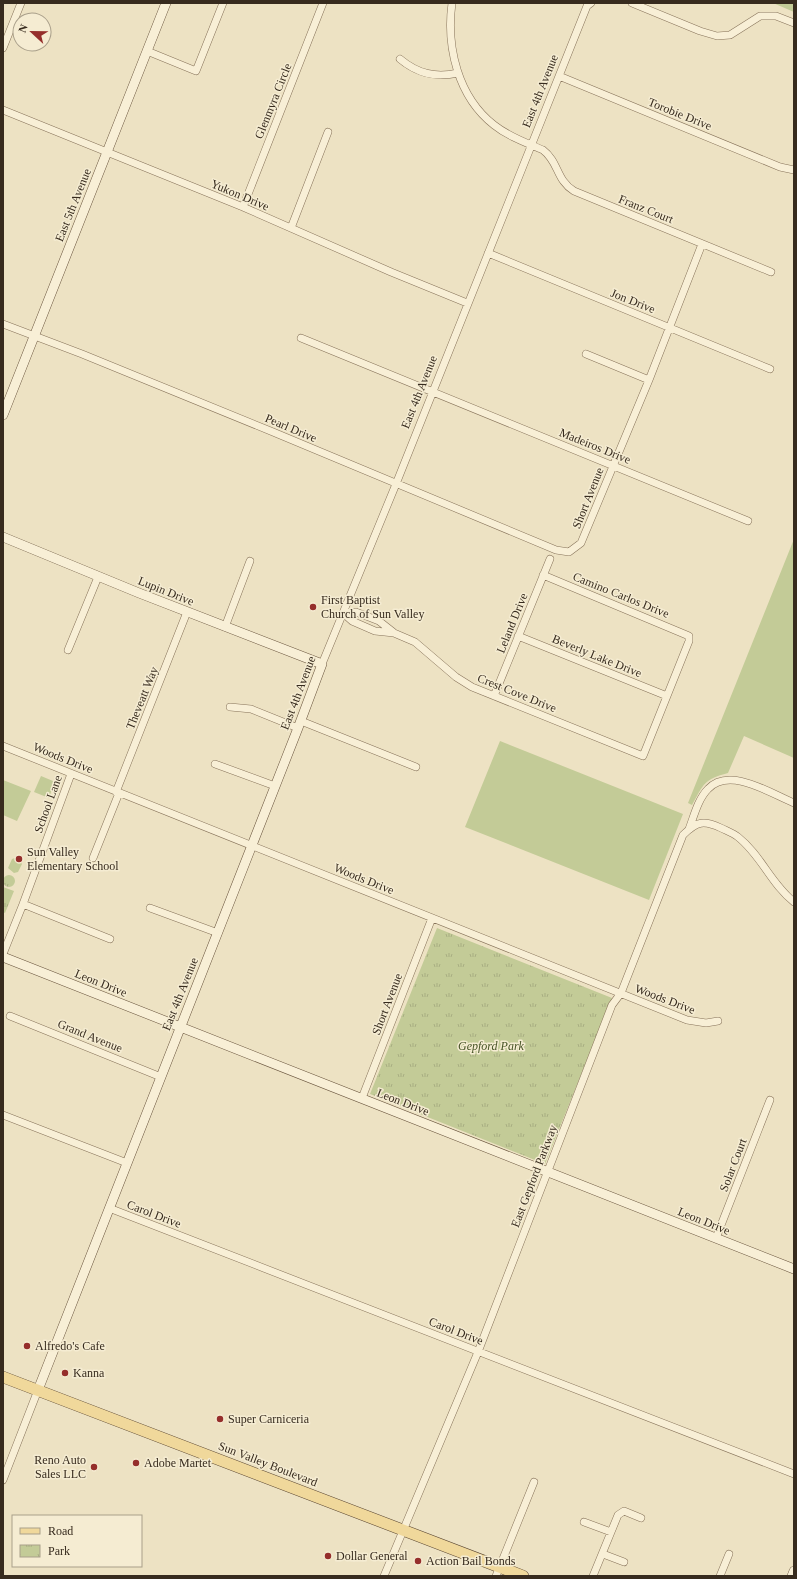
<svg xmlns="http://www.w3.org/2000/svg" width="797" height="1579" font-family="Georgia,serif">
<style>
.grass{fill:#c3cb97}
.park{fill:url(#park-tufts)}
.lines{fill:none;stroke-linecap:round;stroke-linejoin:round}
.street-casing{stroke:#87735a;stroke-width:8}
.secondary-casing{stroke:#69543d;stroke-width:10}
.primary-casing{stroke:#55412e;stroke-width:12}
.street{stroke:#f8efd6;stroke-width:7}
.secondary{stroke:#f8efd6;stroke-width:9}
.primary{stroke:#f0d89b;stroke-width:11}
.poi-dot{fill:#952e2b;stroke:#f5ecd2;stroke-width:1.5}
.labels{text-anchor:middle;dominant-baseline:central;stroke-width:3;stroke-linejoin:round;paint-order:stroke}
.street-label{font-size:12px;fill:#372b1e;stroke:#f5ecd2}
.poi-label{font-size:12px;fill:#372b1e;stroke:#f5ecd2;text-anchor:start}
.park-label{font-size:12px;font-style:italic;fill:#465325;stroke:#f5ecd2}
</style>
<defs>
<pattern id="park-tufts" width="24" height="20" patternUnits="userSpaceOnUse"><rect width="24" height="20" fill="#c3cb97"/><path d="M3 7l-1-3M5 7V3M7 7l1-3M15 17l-1-3M17 17v-4M19 17l1-3" fill="none" stroke="#a8ae82"/></pattern>
</defs>
<rect width="100%" height="100%" fill="#ede2c3"/>
<path class="grass" d="M773 3H794V12Z
M794 539V758L744 736 728 773C704 779 703 785 692 805L688 803Z
M500 741 683 814 649 900 465 827Z
M41 776 53 781 54 783 49 798 34 792Z
M3 780 31 791 17 821 3 815Z"/>
<path class="park" d="M15 858 19 860 22 864 18 872 14 873 8 868 12 859Z
M3 881a6 6 0 1 1 12 0a6 6 0 1 1-12 0Z
M3 887 14 891 5 913 3 912Z
M437 928 612 998 545 1164 370 1094Z"/>
<g class="lines">
<g class="street-casing">
<path id="street" d="M452 3C446 47 458 97 494 125 509 137 527 143 543 150 559 162 556 180 574 191L771 272
M632 3 700 31 717 36 730 35 760 16H776L794 23
M3 48 21 3
M147 51 196 71 223 3
M400 59C418 74 436 78 458 73
M559 76 780 167 794 170
M3 110 243 207 391 272 467 303
M243 207 323 3
M291 228 328 132
M488 253 770 369
M3 324 82 354 273 432 556 550 569 552 581 543 649 380 702 244
M301 338 748 521
M586 354 649 380
M343 613 352 621 375 631 394 633 415 642 456 677 472 687 643 756 689 641V636L543 575
M343 613 356 612 379 621 393 632
M225 627 250 561
M518 636 667 696
M68 650 98 577
M322 664 396 484 587 6 591 3
M494 696 550 559
M230 707 251 709 298 728
M301 721 416 767
M3 746 687 1020 706 1023 718 1021
M215 764 275 786
M116 792 187 612
M689 829C694 816 698 799 708 789 729 766 770 793 794 803
M93 858 119 793
M23 904 110 939
M150 908 218 933
M3 954 23 904 71 774
M10 1016 161 1077
M362 1098 432 918
M3 1115 127 1163
M109 1208 794 1474
M716 1238 770 1100
M3 1480 38 1390
M584 1522 611 1532
M603 1554 624 1562
M384 1576 478 1352 612 1005 621 993 683 835C697 821 704 820 721 828 727 831 733 833 738 837 761 855 771 884 794 902
M496 1576 534 1482
M593 1576 618 1515 624 1511 641 1518
M720 1576 729 1554"/>
</g>
<g class="secondary-casing">
<path id="secondary" d="M3 415 166 3
M3 537 139 593 322 664 298 728 38 1390
M3 957 794 1269
M792 1576 794 1571"/>
</g>
<g class="primary-casing">
<path id="primary" d="M3 1377 523 1576"/>
</g>
<use href="#street" class="street"/>
<use href="#secondary" class="secondary"/>
<use href="#primary" class="primary"/>
</g>
<g class="poi-dot">
<circle cx="313" cy="607" r="4"/>
<circle cx="19" cy="859" r="4"/>
<circle cx="27" cy="1346" r="4"/>
<circle cx="65" cy="1373" r="4"/>
<circle cx="220" cy="1419" r="4"/>
<circle cx="136" cy="1463" r="4"/>
<circle cx="94" cy="1467" r="4"/>
<circle cx="328" cy="1556" r="4"/>
<circle cx="418" cy="1561" r="4"/>
</g>
<g class="labels">
<g class="street-label">
<text transform="translate(540 91) rotate(-68)">East 4th Avenue</text>
<text transform="translate(273 101) rotate(-68)">Glenmyra Circle</text>
<text transform="translate(680 114) rotate(22)">Torobie Drive</text>
<text transform="translate(240 195) rotate(23)">Yukon Drive</text>
<text transform="translate(73 205) rotate(-68)">East 5th Avenue</text>
<text transform="translate(646 209) rotate(22)">Franz Court</text>
<text transform="translate(633 301) rotate(22)">Jon Drive</text>
<text transform="translate(419 392) rotate(-68)">East 4th Avenue</text>
<text transform="translate(291 428) rotate(23)">Pearl Drive</text>
<text transform="translate(595 446) rotate(22)">Madeiros Drive</text>
<text transform="translate(588 498) rotate(-68)">Short Avenue</text>
<text transform="translate(166 591) rotate(22)">Lupin Drive</text>
<text transform="translate(621 595) rotate(22)">Camino Carlos Drive</text>
<text transform="translate(512 623) rotate(-68)">Leland Drive</text>
<text transform="translate(597 656) rotate(22)">Beverly Lake Drive</text>
<text transform="translate(298 693) rotate(-69)">East 4th Avenue</text>
<text transform="translate(517 693) rotate(22)">Crest Cove Drive</text>
<text transform="translate(142 698) rotate(-68)">Theveatt Way</text>
<text transform="translate(63 758) rotate(22)">Woods Drive</text>
<text transform="translate(48 804) rotate(-70)">School Lane</text>
<text transform="translate(364 879) rotate(22)">Woods Drive</text>
<text transform="translate(101 983) rotate(22)">Leon Drive</text>
<text transform="translate(180 994) rotate(-68)">East 4th Avenue</text>
<text transform="translate(665 999) rotate(21)">Woods Drive</text>
<text transform="translate(387 1004) rotate(-69)">Short Avenue</text>
<text transform="translate(90 1036) rotate(22)">Grand Avenue</text>
<text transform="translate(403 1102) rotate(21)">Leon Drive</text>
<text transform="translate(733 1165) rotate(-69)">Solar Court</text>
<text transform="translate(534 1176) rotate(-69)">East Gepford Parkway</text>
<text transform="translate(154 1214) rotate(21)">Carol Drive</text>
<text transform="translate(704 1221) rotate(22)">Leon Drive</text>
<text transform="translate(456 1331) rotate(21)">Carol Drive</text>
<text transform="translate(268 1464) rotate(21)">Sun Valley Boulevard</text>
</g>
<g class="poi-label">
<text x="321" y="600">First Baptist<tspan x="321" dy="14">Church of Sun Valley</tspan></text>
<text x="27" y="852">Sun Valley<tspan x="27" dy="14">Elementary School</tspan></text>
<text x="35" y="1346">Alfredo's Cafe</text>
<text x="73" y="1373">Kanna</text>
<text x="228" y="1419">Super Carniceria</text>
<text x="86" y="1460" text-anchor="end">Reno Auto<tspan x="86" dy="14">Sales LLC</tspan></text>
<text x="144" y="1463">Adobe Martet</text>
<text x="336" y="1556">Dollar General</text>
<text x="426" y="1561">Action Bail Bonds</text>
</g>
<g class="park-label">
<text x="491" y="1046">Gepford Park</text>
</g>
</g>
<rect width="797" height="1579" fill="none" stroke="#372b1e" stroke-width="8"/>
<rect x="12" y="1515" width="130" height="52" fill="#f5ecd2" stroke="#a99f8a"/>
<rect x="20" y="1528" width="20" height="6" fill="#f0d89b" stroke="#a99f8a"/>
<text x="48" y="1535" font-size="12" fill="#372b1e">Road</text>
<rect x="20" y="1545" width="20" height="12" fill="url(#park-tufts)" stroke="#a99f8a"/>
<text x="48" y="1555" font-size="12" fill="#372b1e">Park</text>
<g transform="translate(32 32) rotate(292)"><circle r="19" fill="#f5ecd2" stroke="#a99f8a"/>
<path d="M0-3L7 15L0 10L-7 15Z" fill="#952e2b"/>
<text y="-6" font-size="11" font-weight="bold" text-anchor="middle" fill="#372b1e">N</text>
</g>
</svg>
